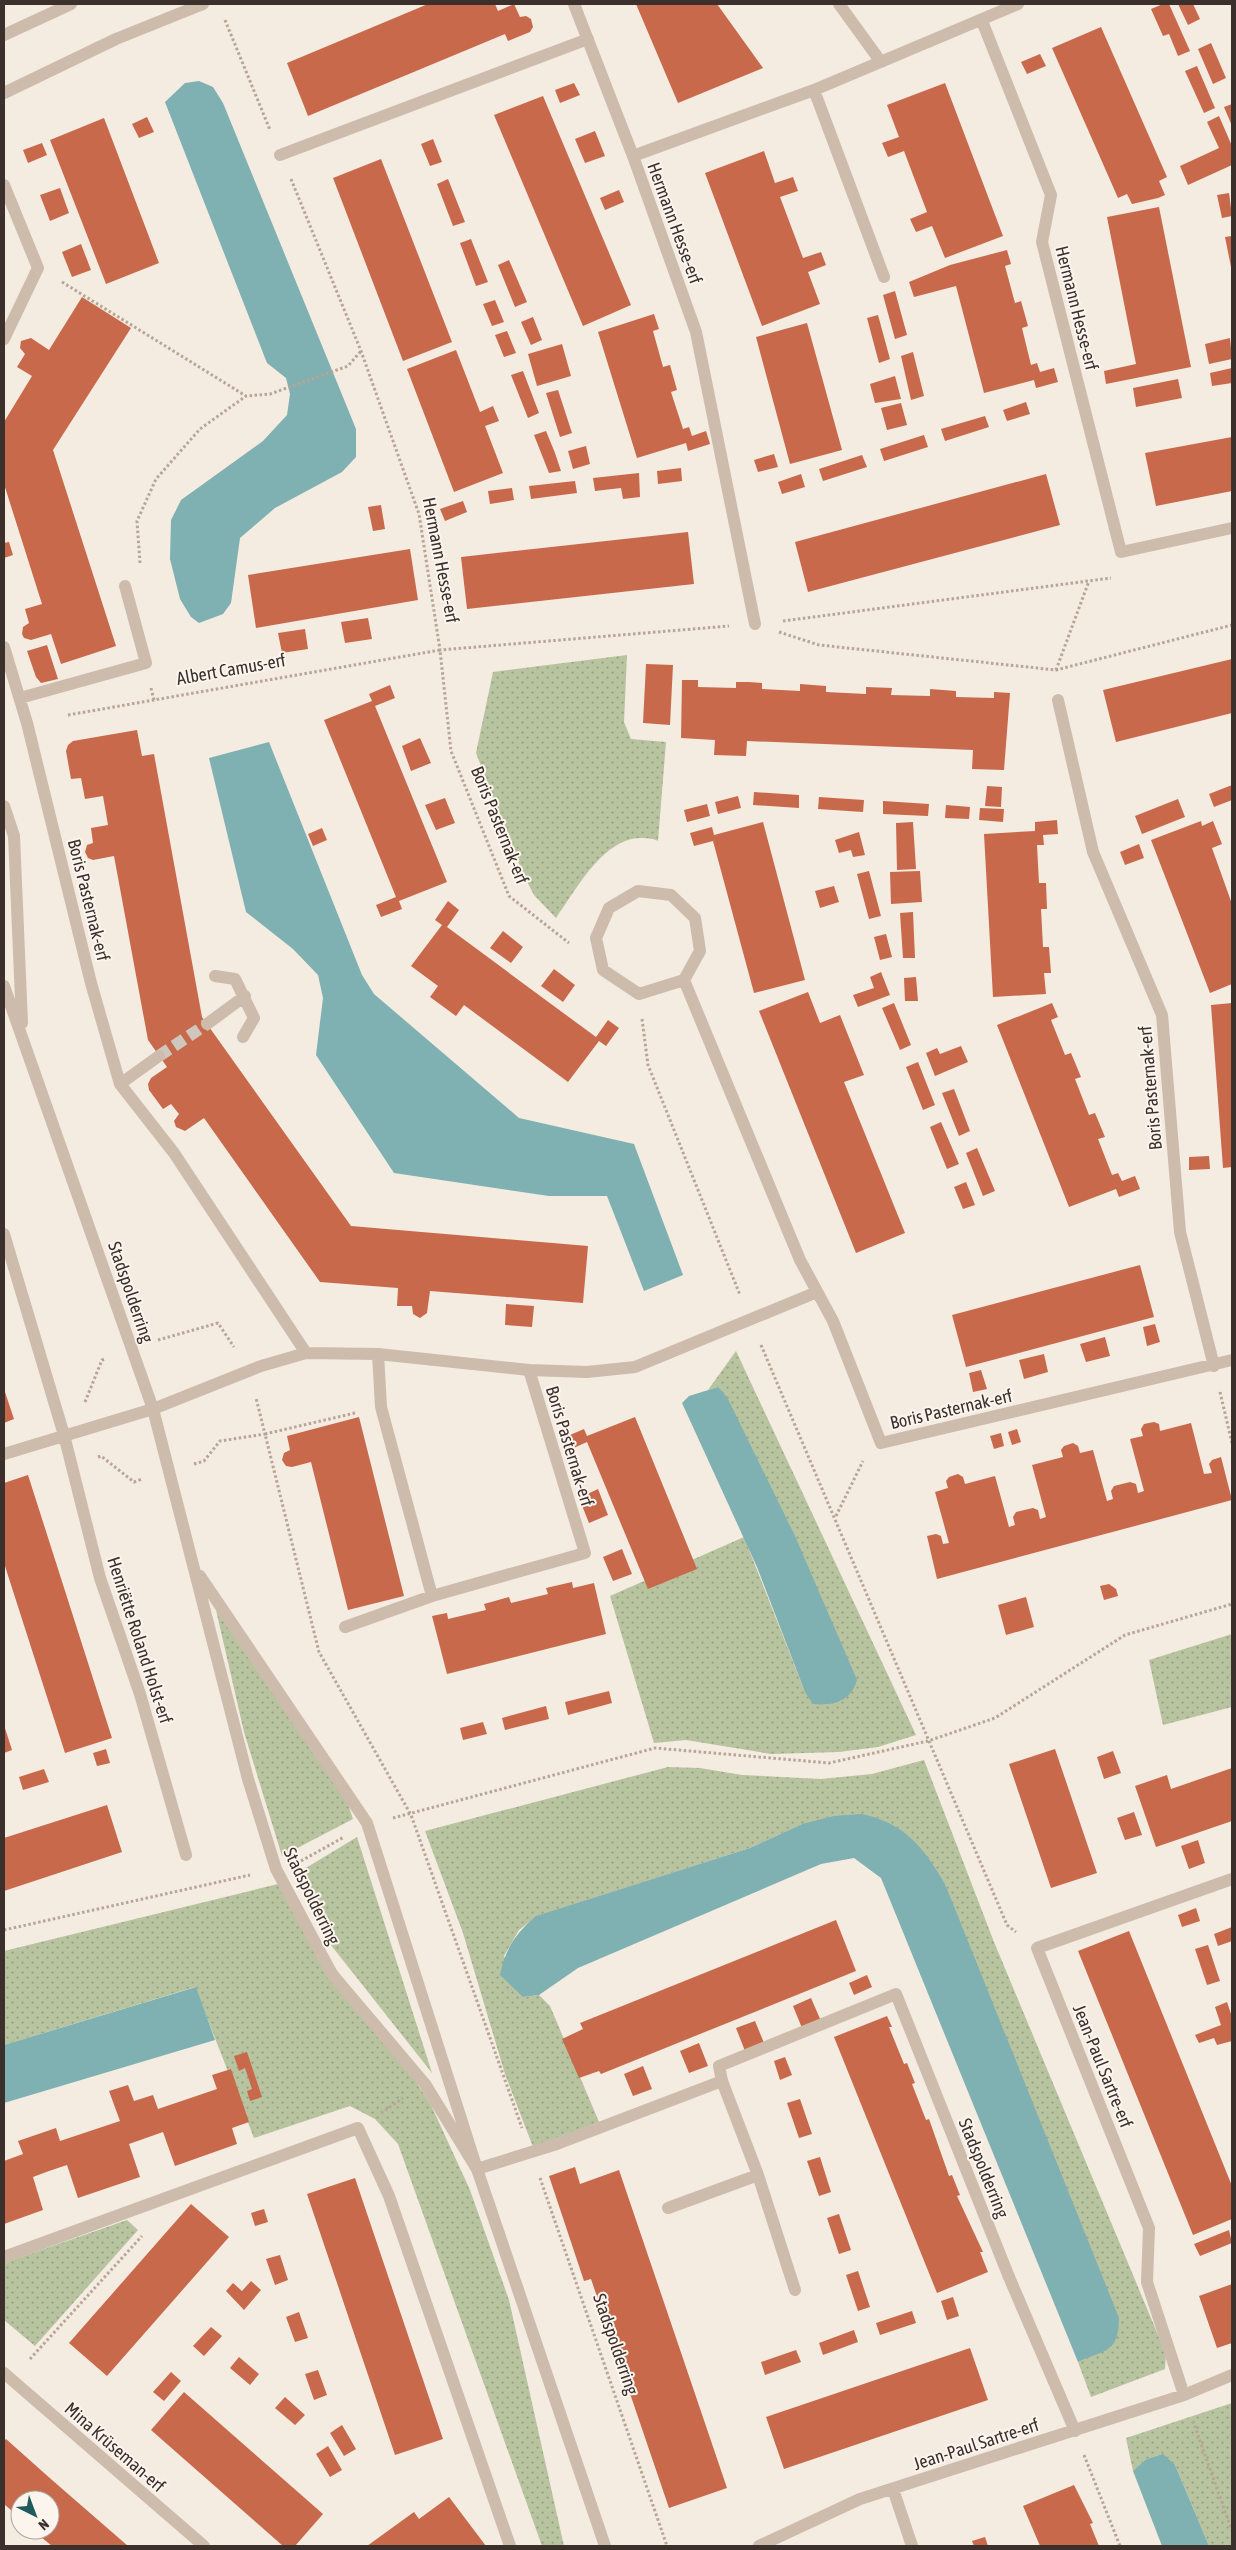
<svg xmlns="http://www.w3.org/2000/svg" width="1236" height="2550" font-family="'Asap Condensed',sans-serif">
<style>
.grass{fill:url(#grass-dots)}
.water{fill:#7fb0b2}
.building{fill:#c8694b}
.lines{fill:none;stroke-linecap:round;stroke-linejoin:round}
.minor-tunnel{stroke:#cfc6bd;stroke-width:12;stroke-dasharray:12 6;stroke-linecap:butt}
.path{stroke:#b9a596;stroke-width:3;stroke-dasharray:2.5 2.5;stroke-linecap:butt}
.service{stroke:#cdbbac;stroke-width:12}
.pedestrian{stroke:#cdbbac;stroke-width:12}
.minor{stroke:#cdbbac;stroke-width:12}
.tertiary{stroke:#cdbbac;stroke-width:12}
.labels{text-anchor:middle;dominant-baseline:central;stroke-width:4;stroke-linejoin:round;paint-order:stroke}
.street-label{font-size:18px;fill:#3b302b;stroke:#fbf5ee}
</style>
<defs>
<pattern id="grass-dots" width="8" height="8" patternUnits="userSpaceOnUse" patternTransform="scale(1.25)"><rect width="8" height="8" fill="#b8c4a0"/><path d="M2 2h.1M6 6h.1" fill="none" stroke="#97a083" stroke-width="1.8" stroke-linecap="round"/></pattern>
</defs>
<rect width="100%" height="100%" fill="#f4ebe1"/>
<path class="grass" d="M627 655 624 722 631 739 666 742 658 841C653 838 649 839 643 838 604 836 576 890 556 918L534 895 523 874 476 753 493 672Z
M736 1351 916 1735 878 1747 839 1752 771 1754 686 1740 654 1743 610 1596 744 1537 805 1692 718 1387 708 1390Z
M216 1610 346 1798 353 1819 282 1856 244 1732Z
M1232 1634V1707L1163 1725 1149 1660Z
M924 1760 994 1942 1166 2354 1165 2369 1091 2397 1078 2362 1111 2347 945 1884 802 1824 750 1848 537 1916 519 1930 504 1956 523 1997 539 1995 550 2006 599 2122 533 2147 505 2074 463 1933 425 1831 668 1767 700 1768 742 1775 821 1779 872 1774Z
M357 1837 432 2073 323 1935 296 1874Z
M278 1884 292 1908 408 2069 431 2105 470 2190 509 2300 564 2546H542L398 2144 375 2119 350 2106 254 2138 195 1987 4 2045V1951Z
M127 2220 138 2230 35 2346 4 2320V2263Z
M1232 2403V2546H1209L1175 2465 1145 2460 1133 2471 1126 2438Z"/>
<path class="water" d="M199 81 213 87 223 103 356 429V457L342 472 275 508 240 538 231 603 223 614 199 623 191 617 180 599 170 559 171 520 181 500 263 441 287 415 290 394 286 378 267 363 165 102 185 83Z
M269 742 362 975 374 994 519 1118 634 1144 683 1275 644 1291 607 1196H549L394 1173 316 1055 323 998 318 975 293 949 246 912 209 758Z
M718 1387 727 1397 795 1536 857 1680C851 1701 834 1706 813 1704L805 1692 757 1567 682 1403 689 1396Z
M862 1814C906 1824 923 1847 945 1884L1119 2318C1118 2353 1107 2349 1078 2362L881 1878 854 1858 821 1864 578 1968 539 1995 523 1997 500 1975C505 1949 516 1933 536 1916L750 1848 802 1824 834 1816Z
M196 1987 215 2040 4 2103V2045Z
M1163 2454 1175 2465 1209 2546H1162L1133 2471 1145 2460Z"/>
<path class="building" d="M428 4H495L498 11 514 4 520 17 526 16 531 19 533 27 530 32 508 41 505 34 308 116 287 63Z
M636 4H717L763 68 678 103Z
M1163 4H1169L1190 51 1178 56 1169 34 1163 36 1151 9Z
M1178 4H1193L1200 19 1188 25Z
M1101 27 1167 177 1159 181 1165 195 1158 198 1132 204 1127 194 1118 198 1052 48Z
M1211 43 1226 78 1213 84 1198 49Z
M1040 54 1046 66 1027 74 1021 62Z
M1197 66 1215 108 1204 113 1185 71Z
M574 83 580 95 560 103 555 90Z
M945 83 1003 236 945 258 932 226 916 232 910 219 927 212 904 151 888 157 882 143 899 137 887 105Z
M543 96 631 305 583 326 494 115Z
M1232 104V126L1224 107Z
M1219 116 1232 146V165L1188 185 1180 166 1219 148 1207 122Z
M147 117 154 132 139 138 132 124Z
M104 118 159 263 106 284 50 140Z
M595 131 605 156 585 163 575 139Z
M433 139 442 162 430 166 421 144Z
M42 143 47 155 28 163 23 150Z
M764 151 775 183 793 177 798 191 780 197 803 258 821 252 826 265 808 272 820 304 762 326 705 173Z
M381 159 452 342 403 361 333 178Z
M448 179 465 222 453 226 437 184Z
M60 188 69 213 50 221 40 195Z
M619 190 624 202 605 210 600 198Z
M1229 193 1232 216 1222 218 1217 195Z
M1159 207 1191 367 1106 384 1104 371 1136 364 1107 217Z
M1232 236V267H1231L1225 237Z
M471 239 488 282 476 286 460 243Z
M81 244 91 270 72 277 62 252Z
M1007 250 1011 264 1005 266 1015 303 1021 301 1028 326 1022 328 1031 365 1037 363 1040 372 1054 368 1058 382 1036 388 1034 380 984 393 956 286 914 297 909 282 950 265Z
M509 260 527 302 515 307 498 265Z
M895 291 907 335 895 339 883 295Z
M82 297 131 328 53 450 116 646 61 664 51 634 31 640 24 638 22 634 23 627 29 623 25 609 42 604 4 484V422L32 376 17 367 25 354 20 348 21 341 31 338 49 350Z
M495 300 504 322 492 326 483 304Z
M654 314 659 329 653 331 663 367 670 365 677 390 671 392 683 429 689 427 692 436 706 431 710 444 688 451 686 443 637 458 598 332Z
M878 315 890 359 879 363 867 318Z
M533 317 542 340 531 345 521 322Z
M807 323 842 450 790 464 756 337Z
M507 331 516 353 504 357 495 335Z
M1230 338 1232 359 1209 364 1205 344Z
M562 344 571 376 537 386 528 354Z
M456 350 480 412 493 406 499 421 485 426 503 473 454 492 407 369Z
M913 352 924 396 911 400 901 356Z
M1232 368V383L1212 386 1210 373Z
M523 371 539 413 528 418 511 375Z
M895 376 901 399 875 403 870 384Z
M1178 379 1182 398 1136 407 1133 388Z
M558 390 572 433 560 437 546 393Z
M1026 402 1030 414 1007 421 1003 410Z
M901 403 907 425 887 430 881 408Z
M985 416 989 427 945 441 941 429Z
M546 431 555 453 561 471 549 473 534 435Z
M924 435 928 447 884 461 880 449Z
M1232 437V491L1156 506 1145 453Z
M586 446 590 464 573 469 568 451Z
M774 454 778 467 758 472 754 460Z
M862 455 867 467 823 481 819 469Z
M681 468 682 481 658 484 657 471Z
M639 473 640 497 623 499 621 488 595 491 593 478Z
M801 474 805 487 782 494 778 482Z
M1046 474 1060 525 808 592 795 542Z
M575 481 577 493 531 499 529 486Z
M512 488 514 500 490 504 488 491Z
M463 501 467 512 445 521 440 509Z
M381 505 385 529 373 531 368 507Z
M688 532 694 584 467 609 461 557Z
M9 542 13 555 4 558V543Z
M410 549 418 600 256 628 248 575Z
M368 618 372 639 345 643 341 622Z
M305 629 308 649 282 653 278 633Z
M47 645 58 679 41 683 36 677 27 651Z
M1232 659V713L1116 742 1103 690Z
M646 664 673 665 670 725 643 723Z
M682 680H698V687L736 688V682H749L762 683V689L800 691V684L826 686V692L866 694V687L892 688 891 695 930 696V689L956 691V697L994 698V692L1010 693 1004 770 972 769 973 750 747 741 746 756 714 755 715 740 681 738Z
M390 685 395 698 375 706 447 882 399 901 402 909 381 917 376 905 396 897 324 720 372 701 369 694Z
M137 730 142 756 154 754 202 1017 351 1226 588 1246 583 1303 430 1291 427 1313 420 1318 413 1314 412 1306H397L398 1288 320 1282 204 1118 185 1131 176 1127 174 1121 179 1114 171 1104 163 1109 149 1090 148 1084 151 1078 167 1067 148 1040 114 856 93 860 88 858 85 852 87 845 93 843 91 828 108 825 103 796 85 799 81 778 71 779 66 751 68 745 73 741Z
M420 738 431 763 411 771 402 746Z
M1232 785V800L1214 807 1209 794Z
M987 786 1002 787 1001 807 985 806Z
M754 792 799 795V808L753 805Z
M738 796 741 808 718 814 715 802Z
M819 797 864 800 863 812 818 809Z
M445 798 455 823 436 830 425 805Z
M1178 799 1185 817 1142 834 1135 816Z
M883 801 929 804 928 816 883 814Z
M707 804 710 816 687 822 684 810Z
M946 805 970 807 969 819 945 818Z
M980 808 1004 809 1003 822 979 820Z
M1057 820 1058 834 1043 835 1044 845H1037L1039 883H1046L1047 909H1041L1043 947H1049L1051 973H1044L1046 994 993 997 984 834 1035 831V822Z
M1201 821 1202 826 1213 821 1222 844 1212 848 1232 904V984L1210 993 1151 840Z
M763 822 805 980 754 993 713 841 694 846 690 833 712 827 714 835Z
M913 822 916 869 897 870 896 823Z
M322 828 327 840 313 846 308 834Z
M859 832 865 855 853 857 851 850 839 853 835 840Z
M1139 844 1144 858 1125 865 1120 852Z
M869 871 881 916 869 919 857 874Z
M920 871 922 902 891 904 890 872Z
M834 886 839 902 820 908 815 891Z
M448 901 459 910 447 927 547 1001 596 1037 608 1020 619 1028 606 1046 599 1041 568 1082 464 1005 456 1016 430 997 438 986 411 966 442 925 435 920Z
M913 912 915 958H903L900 913Z
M503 931 523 947 511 963 490 948Z
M886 934 892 957 880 960 874 937Z
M554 969 575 985 563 1002 541 986Z
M881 972 890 995 858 1007 853 995 874 988 870 977Z
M916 977 918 1001H905L904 978Z
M808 992 820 1023 840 1015 864 1075 844 1082 905 1233 856 1253 759 1011Z
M894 1003 911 1045 900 1050 882 1008Z
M1052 1003 1058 1017 1051 1020 1065 1055 1071 1053 1081 1077 1075 1079 1089 1115 1095 1113 1105 1137 1098 1139 1112 1175 1118 1173 1122 1181 1135 1176 1140 1189 1119 1197 1116 1189 1069 1207 997 1025Z
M1232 1003V1167L1223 1168 1211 1005Z
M961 1046 968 1062 935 1076 926 1053 937 1048 940 1054Z
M918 1062 935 1105 923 1110 906 1067Z
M954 1089 970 1131 959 1136 942 1093Z
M941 1122 959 1164 947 1169 930 1127Z
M977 1148 995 1191 983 1196 966 1153Z
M1209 1156 1210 1169 1189 1170V1157Z
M966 1182 975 1205 963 1209 954 1187Z
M1140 1265 1154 1317 966 1367 952 1315Z
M506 1304 534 1306 532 1327 505 1325Z
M1155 1324 1160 1342 1147 1346 1143 1327Z
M1105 1337 1110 1356 1086 1362 1080 1344Z
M1044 1354 1048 1372 1024 1379 1019 1360Z
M981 1370 987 1389 973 1392 969 1373Z
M4 1389 14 1419 4 1423Z
M359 1417 404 1596 348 1610 311 1462 292 1467 286 1466 282 1460 284 1453 290 1450 287 1436Z
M635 1417 697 1569 648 1589 587 1442 569 1450 563 1438 584 1429 587 1436Z
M1154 1422 1159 1424 1160 1431 1191 1423 1204 1474 1212 1473 1209 1464 1212 1460 1221 1457 1232 1500 937 1579 927 1536 936 1534 941 1536 943 1544 949 1543 935 1492 948 1488 946 1481 949 1477 958 1474 963 1477 965 1484 995 1476 1009 1527 1015 1525 1013 1517 1016 1512 1033 1508 1038 1510 1040 1519 1046 1517 1032 1465 1063 1457 1061 1450 1064 1446 1073 1443 1078 1446 1080 1453 1093 1450 1107 1501 1113 1499 1111 1491 1114 1486 1130 1482 1136 1484 1138 1493 1144 1491 1130 1439 1143 1436 1141 1429 1144 1424Z
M1017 1429 1021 1442 1012 1445 1008 1432Z
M1001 1433 1004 1446 994 1449 990 1436Z
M28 1475 112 1738 65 1753 4 1563V1483Z
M598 1489 608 1515 589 1523 579 1498Z
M622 1549 632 1574 613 1581 603 1557Z
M572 1582 573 1588 594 1583 606 1634 447 1674 432 1616 447 1613 448 1619 486 1610 484 1604 509 1597 511 1603 548 1594 546 1588Z
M1109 1584 1116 1589 1118 1596 1104 1600 1100 1586Z
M1026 1597 1034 1627 1006 1635 998 1605Z
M609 1691 612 1703 568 1715 565 1702Z
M546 1706 549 1719 505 1730 502 1718Z
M483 1722 487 1734 463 1740 460 1728Z
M4 1725 12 1750 4 1753Z
M106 1749 110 1763 97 1766 93 1753Z
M1055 1749 1097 1873 1051 1888 1009 1764Z
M1113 1751 1121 1773 1104 1779 1097 1757Z
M1232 1768V1821L1156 1847 1135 1786 1167 1775 1171 1789Z
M44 1769 49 1782 23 1790 19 1777Z
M107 1805 122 1852 4 1891V1838Z
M1134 1812 1142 1835 1125 1840 1117 1818Z
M1198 1840 1205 1863 1189 1869 1181 1846Z
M1196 1908 1200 1921 1182 1927 1178 1915Z
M836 1920 856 1971 601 2074 599 2071 579 2078 562 2039 583 2029 580 2023Z
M1232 1927V1941L1218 1946 1214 1934Z
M1129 1931 1232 2186V2219L1193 2235 1078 1951Z
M1208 1945 1220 1981 1207 1985 1195 1949Z
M867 1975 872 1987 854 1995 849 1983Z
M811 1998 821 2021 802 2028 793 2006Z
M1227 2002 1232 2017V2041L1217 2045 1214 2038 1199 2043 1195 2035 1221 2025 1215 2007Z
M887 2016 892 2027H889L904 2064 907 2063 915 2083 912 2084 926 2120 929 2119 949 2176 952 2175 960 2195 957 2196 983 2252H980L988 2272 937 2293 834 2037Z
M755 2021 764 2043 745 2051 736 2028Z
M699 2043 708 2066 689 2073 680 2051Z
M247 2052 262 2097 250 2101 247 2091 252 2089 245 2068 239 2071 234 2056Z
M785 2057 792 2075 780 2080 774 2061Z
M643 2066 652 2089 633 2096 624 2074Z
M231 2069 249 2122 232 2128 237 2144 175 2166 163 2132 129 2144 140 2177 78 2198 67 2165 49 2171 33 2177 43 2210 4 2224V2161L23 2154 18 2141 56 2128 60 2141 120 2121 109 2091 128 2085 134 2101 153 2095 158 2109 217 2089 212 2075Z
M800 2099 812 2134 799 2138 787 2103Z
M820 2157 831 2192 819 2196 807 2161Z
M575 2167 580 2184 619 2170 727 2488 669 2508 591 2279 584 2281 549 2176Z
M355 2178 443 2439 395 2455 307 2194Z
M191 2204 229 2237 107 2376 69 2343Z
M264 2209 268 2222 255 2226 251 2213Z
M839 2214 851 2250 839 2254 827 2218Z
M1229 2230 1232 2243 1200 2256 1194 2244Z
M280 2255 288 2280 275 2285 266 2259Z
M858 2271 870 2307 858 2311 846 2275Z
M251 2281 261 2290 244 2310 226 2291 233 2283 242 2291Z
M1232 2284V2343L1217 2348 1199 2296Z
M953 2297 959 2316 947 2320 941 2301Z
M912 2311 916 2323 880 2335 876 2323Z
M299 2312 308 2338 295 2342 286 2317Z
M211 2327 222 2336 204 2356 193 2346Z
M854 2330 858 2342 823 2355 819 2343Z
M970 2348 988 2400 784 2469 766 2417Z
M796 2350 801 2362 765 2375 761 2362Z
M239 2357 259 2374 250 2385 230 2368Z
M318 2370 327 2395 314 2400 305 2374Z
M171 2372 181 2381 164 2401 153 2392Z
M184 2392 323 2514 295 2546H283L151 2430Z
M285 2397 305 2415 295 2425 275 2408Z
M342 2425 356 2449 344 2456 330 2433Z
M6 2439 52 2480 128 2546H52L41 2537 33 2530H50V2500H20V2518L4 2504V2441Z
M328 2446 342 2470 330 2477 316 2454Z
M1074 2485 1093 2523 1090 2524 1099 2546H1040L1023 2506Z
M449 2497 486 2546H367L414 2512 419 2519Z
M985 2537 988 2546H974L972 2541Z"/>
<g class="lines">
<path class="minor-tunnel" d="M159 1056 207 1024"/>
<path class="path" d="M225 20 270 130
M291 179 361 351 419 514 440 650 729 626
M62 282 246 396
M140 563 137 521 156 479 200 429 246 396 270 394 348 366 361 351
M783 621 1111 578
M779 632 819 645 1056 670 1232 625
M1056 670 1089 581
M151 688 154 700
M68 715 440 650 451 751 509 896 569 943
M642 1019 648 1065 740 1295
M158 1340 218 1323 234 1347
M761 1345 1007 1925 1016 1932
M1220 1392 1232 1443
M85 1402 102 1360 106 1359
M355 1413 265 1434 319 1652 411 1815 522 2128
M98 1457 101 1456 134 1482 142 1479
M194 1464 204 1461 220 1441 265 1434 256 1398
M836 1516 863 1461
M393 1818 655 1748 829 1763 928 1741 995 1718 1125 1635 1232 1604
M301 1861 344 1837
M4 1930 250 1875
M381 2113 403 2098
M540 2178 667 2546
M30 2359 142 2236
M1193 2421 1232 2531
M1084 2455 1120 2546"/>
<path class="service" d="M839 4 881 62"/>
<path class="pedestrian" d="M432 1596 585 1553 529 1370
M722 2081 719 2066 896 1994 1009 2277"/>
<path class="minor" d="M574 4 633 156 696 332 755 624
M982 21 1051 195 1042 242 1121 552 1232 528
M814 90 884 277
M280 155 588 39
M633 156 814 90 1018 4
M4 185 38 268 4 339
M4 647 27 723 91 983 120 1084 174 1153 306 1353
M20 698 146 663 125 586
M1058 700 1093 852 1162 1015 1180 1232 1214 1366
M638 891 671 895 695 918 700 951 684 980 639 994 603 970 596 938 609 908Z
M215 976 235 979 254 1018 243 1037
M684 980 800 1260 833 1321 881 1443 1232 1360
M207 1024 245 996
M120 1084 159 1056
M4 1234 64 1435 100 1578 140 1694 186 1855
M4 1454 153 1409 261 1366 306 1353 378 1354 529 1370 587 1372 635 1367 817 1292
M345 1627 432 1596 381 1407 378 1354
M477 2169 557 2144 722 2081 758 2175 795 2290
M668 2208 758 2175
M4 2257 358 2128 389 2196 510 2546
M1009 2277 1075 2431
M4 2373 204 2546
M1184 2395 1147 2282 1149 2228 1037 1948 1232 1879
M893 2489 912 2546
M759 2546 860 2499 1184 2395 1232 2375"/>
<path class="tertiary" d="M4 35 71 4
M4 93 116 39 203 4
M4 806 14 836 22 1023
M4 986 153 1409 248 1779 276 1869 332 1974 425 2084 477 2169
M200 1576 367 1823 477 2169 605 2546"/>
</g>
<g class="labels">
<g class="street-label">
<text transform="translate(675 223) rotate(70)">Hermann Hesse-erf</text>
<text transform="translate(1077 308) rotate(76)">Hermann Hesse-erf</text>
<text transform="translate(441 560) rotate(79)">Hermann Hesse-erf</text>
<text transform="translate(231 669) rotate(-10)">Albert Camus-erf</text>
<text transform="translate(500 825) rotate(68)">Boris Pasternak-erf</text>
<text transform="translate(89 900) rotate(76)">Boris Pasternak-erf</text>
<text transform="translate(1150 1088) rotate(-95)">Boris Pasternak-erf</text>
<text transform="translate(131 1292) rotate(71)">Stadspolderring</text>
<text transform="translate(951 1409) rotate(-13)">Boris Pasternak-erf</text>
<text transform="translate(570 1446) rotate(73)">Boris Pasternak-erf</text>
<text transform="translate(140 1640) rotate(72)">Henriëtte Roland Holst-erf</text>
<text transform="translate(312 1896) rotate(64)">Stadspolderring</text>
<text transform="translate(1103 2066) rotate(68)">Jean-Paul Sartre-erf</text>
<text transform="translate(984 2168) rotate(68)">Stadspolderring</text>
<text transform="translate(616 2344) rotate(71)">Stadspolderring</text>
<text transform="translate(976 2444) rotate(-18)">Jean-Paul Sartre-erf</text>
<text transform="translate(115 2447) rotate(41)">Mina Krüseman-erf</text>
</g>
</g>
<rect width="1236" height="2550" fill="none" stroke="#3b302b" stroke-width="10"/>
<g transform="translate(35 2515) rotate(138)"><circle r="24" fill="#fbf5ee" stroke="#aea6a0"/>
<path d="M0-4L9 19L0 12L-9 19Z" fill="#1f5a5e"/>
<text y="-8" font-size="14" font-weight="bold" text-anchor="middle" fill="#3b302b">N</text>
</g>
</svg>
